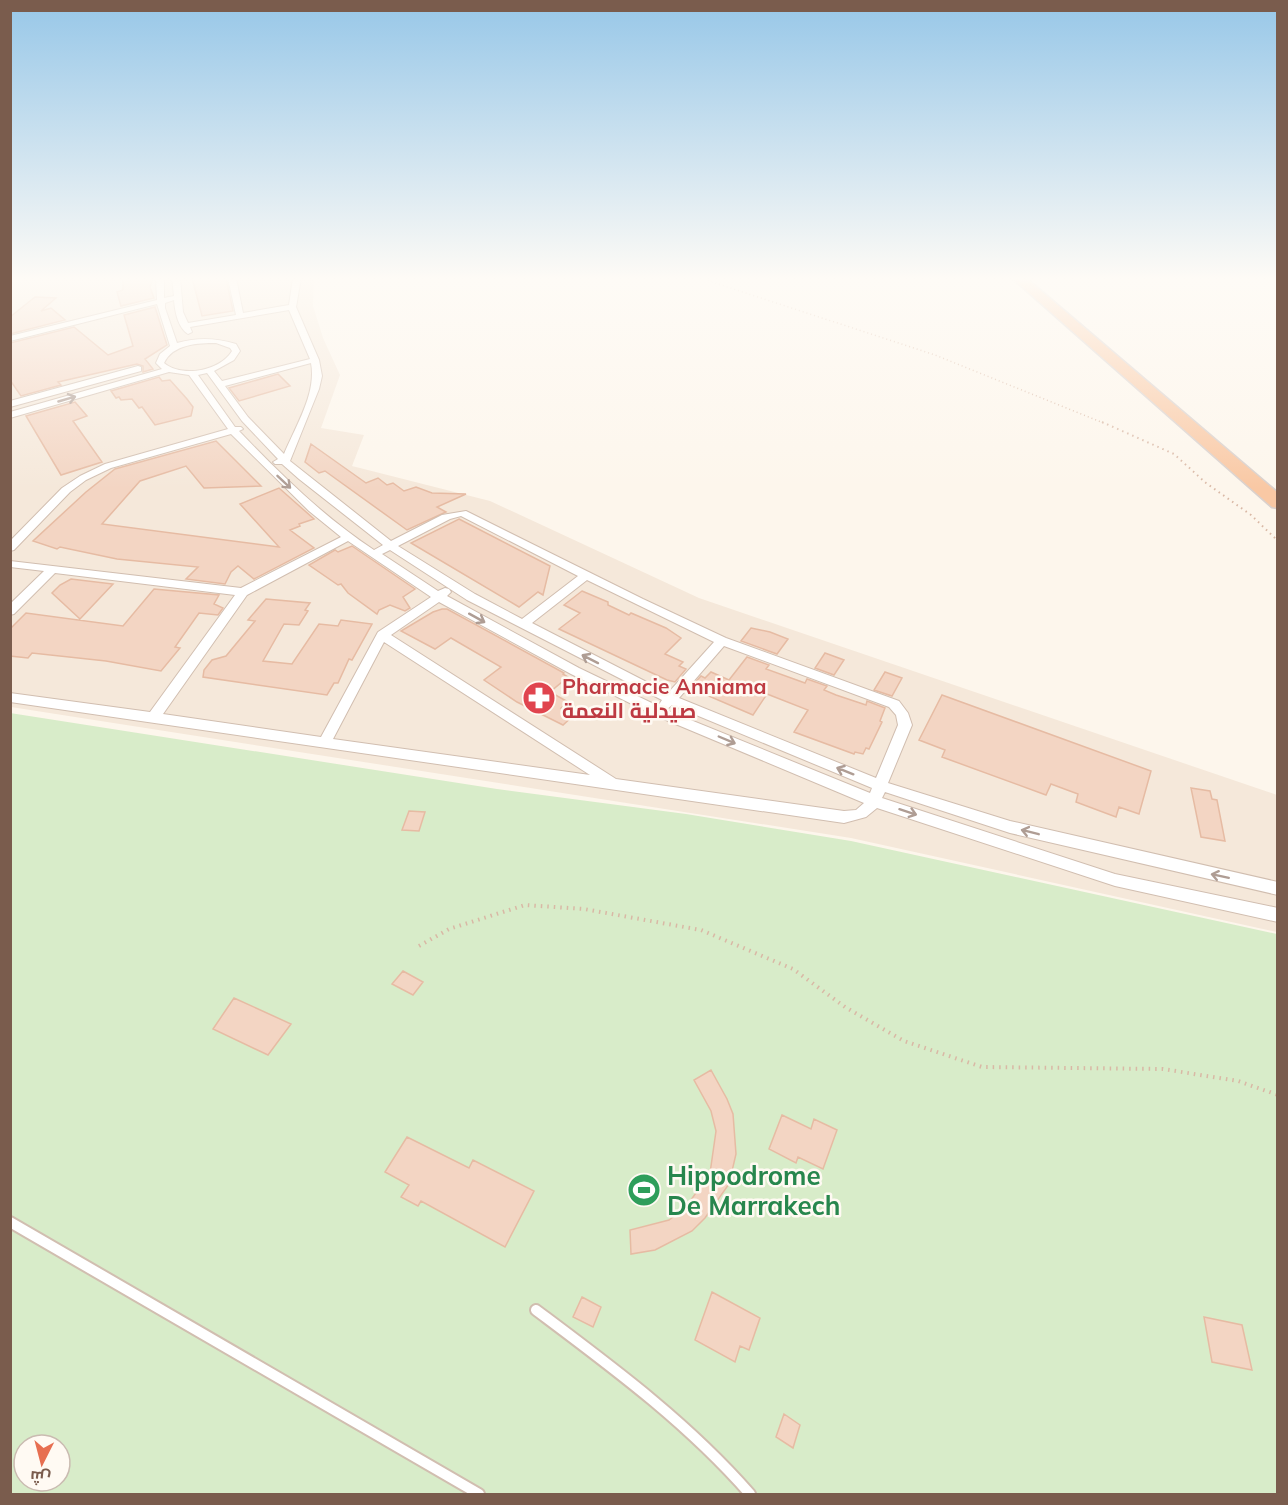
<svg xmlns="http://www.w3.org/2000/svg" width="1288" height="1505" font-family="Mulish,Cairo,sans-serif">
<style>
.residential{fill:#f5e8da}
.green{fill:#d8ecc9;fill-rule:evenodd}
.building{fill:#f3d5c3;stroke:#e6bba3;stroke-width:1.5}
.lines{fill:none;stroke-linecap:round;stroke-linejoin:round}
.service-casing{stroke:#d1beb0;stroke-width:14}
.minor-casing{stroke:#d1beb0;stroke-width:2}
.trunk-casing{stroke:#dad1cd;stroke-width:3}
.path-far2{stroke:#d9b8a5;stroke-width:1.5;stroke-dasharray:1 3;stroke-linecap:butt}
.path-far1{stroke:#d9b8a5;stroke-width:2;stroke-dasharray:1.5 4;stroke-linecap:butt}
.path{stroke:#d9b8a5;stroke-width:4;stroke-dasharray:1.5 5;stroke-linecap:butt}
.service{stroke:#fff;stroke-width:10}
.minor{fill:#fff;fill-rule:evenodd}
.trunk{fill:#f9c8a4;fill-rule:evenodd}
.oneway{stroke:#af9d94}
.labels{text-anchor:middle;dominant-baseline:central;stroke-width:5;stroke-linejoin:round;paint-order:stroke}
.health-label{font-size:21px;font-weight:bold;fill:#be3a42;stroke:#fffaf3;text-anchor:start}
.near-leisure-label{font-size:26px;font-weight:bold;fill:#27864d;stroke:#fffaf3;text-anchor:start}
</style>
<rect width="100%" height="100%" fill="#fdf6ec"/>
<path class="residential" d="M10 278H314L313 306 323 338 340 375 321 428 364 435 352 466 490 501 699 598 1277 795V932L851 838 11 707Z"/>
<path class="green" d="M10 713 497 789 686 814 851 841 1277 934V1494H11ZM24 1445H60V1481H24Z"/>
<path class="building" d="M123 278H153L150 287 154 298 121 306 117 292 123 290Z
M192 278H226L233 311 202 316Z
M35 297 56 298 41 311 51 308 65 320 10 334V317Z
M155 307 167 345 145 359 153 369 143 372V366L137 364 58 382 61 385 21 396 10 380V343L74 327 108 355 133 346 124 315Z
M278 374 290 386 239 401 229 388Z
M159 377 162 381 170 380 187 399 193 407 191 416 155 425 142 407 139 408 132 399 121 400 119 397 116 398 111 391Z
M75 402 87 416 73 421 102 462 61 475 26 416Z
M216 441 261 486 204 488 186 466 140 481 102 524 279 547 240 504 279 488 314 519 299 524 300 526 290 530 314 548 254 579 238 566 231 572 225 584 186 579 198 567 117 559 60 547 57 549 33 541 86 492 115 469Z
M311 444 366 483 378 478 387 485 393 483 404 491 416 487 432 493 466 494 437 507 446 512 407 530 325 471 319 473 305 462Z
M459 519 550 566 543 595 538 592 519 607 411 543Z
M352 546 415 589 403 597 410 608 405 611 390 605 379 610 377 614 348 593 341 584 338 585 309 565 335 550 338 552Z
M71 579 113 584 80 619 52 593 60 585Z
M154 589 219 595 214 604 223 608 218 615 199 613 175 647 180 648 161 671 106 661 32 653 28 658 10 656V629L26 613 123 626Z
M582 591 608 602V605L629 615 631 613 666 628 681 638 665 654 683 662 679 666 686 669 675 682 667 680 559 629 580 613 564 605Z
M266 599 310 603 305 610 308 611 299 625 284 624 263 661 292 664 319 624 338 626 341 620 372 624 352 660 349 659 338 683H334L327 695 203 677 204 670 212 660 226 656 255 621 248 620Z
M442 609H447L564 673 563 674 568 677 550 692 568 702 561 708 574 715 563 725 517 702 484 680 501 667 451 638 435 649 401 631 433 612Z
M751 628 770 632 788 639 777 654 741 641Z
M825 653 844 660 834 675 815 668Z
M747 657 769 665 766 669 805 683 807 679 827 686 824 690 836 695 866 705 867 701 885 708 880 721 882 722 869 749 866 748 863 754 855 752 854 754 794 732 808 710 767 694 753 715 690 688 701 676 705 678 711 672 729 680Z
M885 672 902 678 892 696 874 690Z
M942 695 1151 771 1139 814 1119 807 1116 817 1076 802 1078 794 1051 784 1046 795 942 757 945 750 919 740Z
M1191 788 1210 791 1212 799 1217 800 1225 841 1201 837Z
M409 811 425 812 419 831 402 830Z
M403 971 423 982 413 995 392 984Z
M234 998 291 1024 268 1055 213 1029Z
M711 1070 727 1099 733 1114 736 1154 729 1184 705 1218 692 1231 655 1250 631 1254 630 1230 669 1220 686 1207 710 1173 716 1131 711 1111 694 1080Z
M782 1115 811 1129 814 1119 837 1130 823 1169 798 1157 796 1163 769 1149Z
M407 1137 469 1168 473 1160 534 1191 505 1247 421 1201 418 1206 401 1197 409 1185 385 1172Z
M712 1292 760 1318 749 1350 740 1346 735 1362 695 1340Z
M582 1297 601 1307 593 1327 573 1317Z
M1204 1317 1242 1325 1252 1370 1212 1362Z
M784 1414 800 1425 793 1448 776 1437Z"/>
<g class="lines">
<g class="service-casing">
<path id="service" d="M10 1222 479 1494
M536 1310C612 1367 687 1422 750 1494"/>
</g>
<g class="minor-casing">
<path id="minor" d="M156 278H164V298L174 296 172 278H180L183 312 188 323 236 315 228 278H236L243 313 289 305 293 278H301L296 307 319 360 322 376 319 389 290 461 391 541 442 515 466 511 643 599 726 638 899 701 908 713 912 725 888 783 1010 821 1278 882V895L1010 833 885 792 882 798 1115 874 1278 908V922L1115 886 877 808 866 817 844 823 10 702V693L150 712 235 595 55 573 14 614 10 615V604L44 571 10 567V561L241 588 341 537 309 511 231 434 111 468 86 480 70 492 14 550 10 551V541L62 488 80 476 105 464 228 429 189 375 169 372 10 418V412L162 369 156 363 160 354 170 346 157 304 10 341V336L157 300ZM174 300C175 312 178 328 188 334L192 332 190 327 289 310 310 359 222 381 214 371 234 360 240 351 236 344C216 338 198 337 177 343L165 308V303ZM216 343 230 348 232 351C220 371 182 378 164 363 173 344 198 343 216 343ZM311 363C317 393 295 427 284 454L248 417 225 386ZM207 373 242 421 278 459 273 462 275 464H282L299 479 383 545 374 550C324 517 281 475 239 431L243 429 241 427H235L198 375ZM461 516 578 576 522 619 475 594 398 546 450 519ZM348 541 431 597 378 632 321 737 163 714 247 595ZM390 550 467 600 662 700 658 706 579 668 447 596 451 592 449 589 445 588 438 591 382 554ZM587 580 714 642 668 693 532 623ZM439 602 571 674 654 715 864 803 856 810 844 811 616 779 391 635ZM384 642 590 775 333 739ZM724 646 889 707 896 715 898 725 876 778 679 698ZM672 705 872 788 870 793 666 710Z
M138 366 141 367V371L10 407V401Z"/>
</g>
<g class="trunk-casing">
<path id="trunk" d="M1012 278H1026L1278 493V508L1272 507Z"/>
</g>
<path class="path-far2" d="M700 278 935 355 1106 424"/>
<path class="path-far1" d="M1102 422 1174 454 1206 483 1251 515 1278 541"/>
<path class="path" d="M419 946 449 929 525 905 584 909 701 930 793 969 845 1007 904 1041 982 1067 1163 1069 1238 1081 1278 1095"/>
<use href="#service" class="service"/>
<use href="#minor" class="minor"/>
<use href="#trunk" class="trunk"/>
</g>
<defs><path id="oneway-shaft" d="M-6 0H5M1.5-3L5.5 0L1.5 3" fill="none" stroke-width="1.6" stroke-linecap="round" stroke-linejoin="round" transform="scale(1.5)"/></defs>
<g class="oneway">
<use href="#oneway-shaft" transform="translate(67 399) rotate(-16)"/>
<use href="#oneway-shaft" transform="translate(284 482) rotate(43)"/>
<use href="#oneway-shaft" transform="translate(477 618) rotate(29)"/>
<use href="#oneway-shaft" transform="translate(590 659) rotate(-153)"/>
<use href="#oneway-shaft" transform="translate(727 740) rotate(23)"/>
<use href="#oneway-shaft" transform="translate(845 771) rotate(-158)"/>
<use href="#oneway-shaft" transform="translate(908 812) rotate(18)"/>
<use href="#oneway-shaft" transform="translate(1030 832) rotate(-166)"/>
<use href="#oneway-shaft" transform="translate(1220 876) rotate(-168)"/>
</g>
<linearGradient id="sky" x2="0" y2="1"><stop stop-color="#97c7e8"/><stop offset="0.57" stop-color="#fefbf6"/><stop offset="1" stop-color="#fefbf6" stop-opacity="0"/></linearGradient>
<rect width="1288" height="489" fill="url(#sky)"/>
<defs>
<g id="pharmacy-disc" transform="scale(1.725)"><circle r="9.5" fill="#e0444e" stroke="#fffaf3"/><path d="M-2-6h4v4h4v4h-4v4h-4v-4h-4v-4h4Z" fill="#fff"/></g>
<g id="stadium-disc" transform="scale(1.725)"><circle r="9.5" fill="#2e9e5b" stroke="#fffaf3"/><path d="M0-5a6.5 5 0 1 0 0 10a6.5 5 0 1 0 0-10ZM-3.5-1.8h7v3.6h-7Z" fill="#fff"/></g>
</defs>
<g fill-rule="evenodd">
<use href="#pharmacy-disc" x="539" y="698"/>
<use href="#stadium-disc" x="644" y="1190"/>
</g>
<g class="labels">
<g class="health-label">
<text x="562" y="686">Pharmacie Anniama<tspan x="562" dy="24">صيدلية النعمة</tspan></text>
</g>
<g class="near-leisure-label">
<text x="667" y="1175">Hippodrome<tspan x="667" dy="30">De Marrakech</tspan></text>
</g>
</g>
<rect width="1288" height="1505" fill="none" stroke="#7a5c4d" stroke-width="24"/>
<g transform="translate(42 1463) rotate(186)"><circle r="28" fill="#fffaf3" stroke="#cabbb1" stroke-width="1.5"/>
<path d="M0-4.5L10 22L0 15L-10 22Z" fill="#e76f51"/>
<text y="-9" font-size="16" font-weight="bold" text-anchor="middle" fill="#7a5c4d">ش</text>
</g>
</svg>
